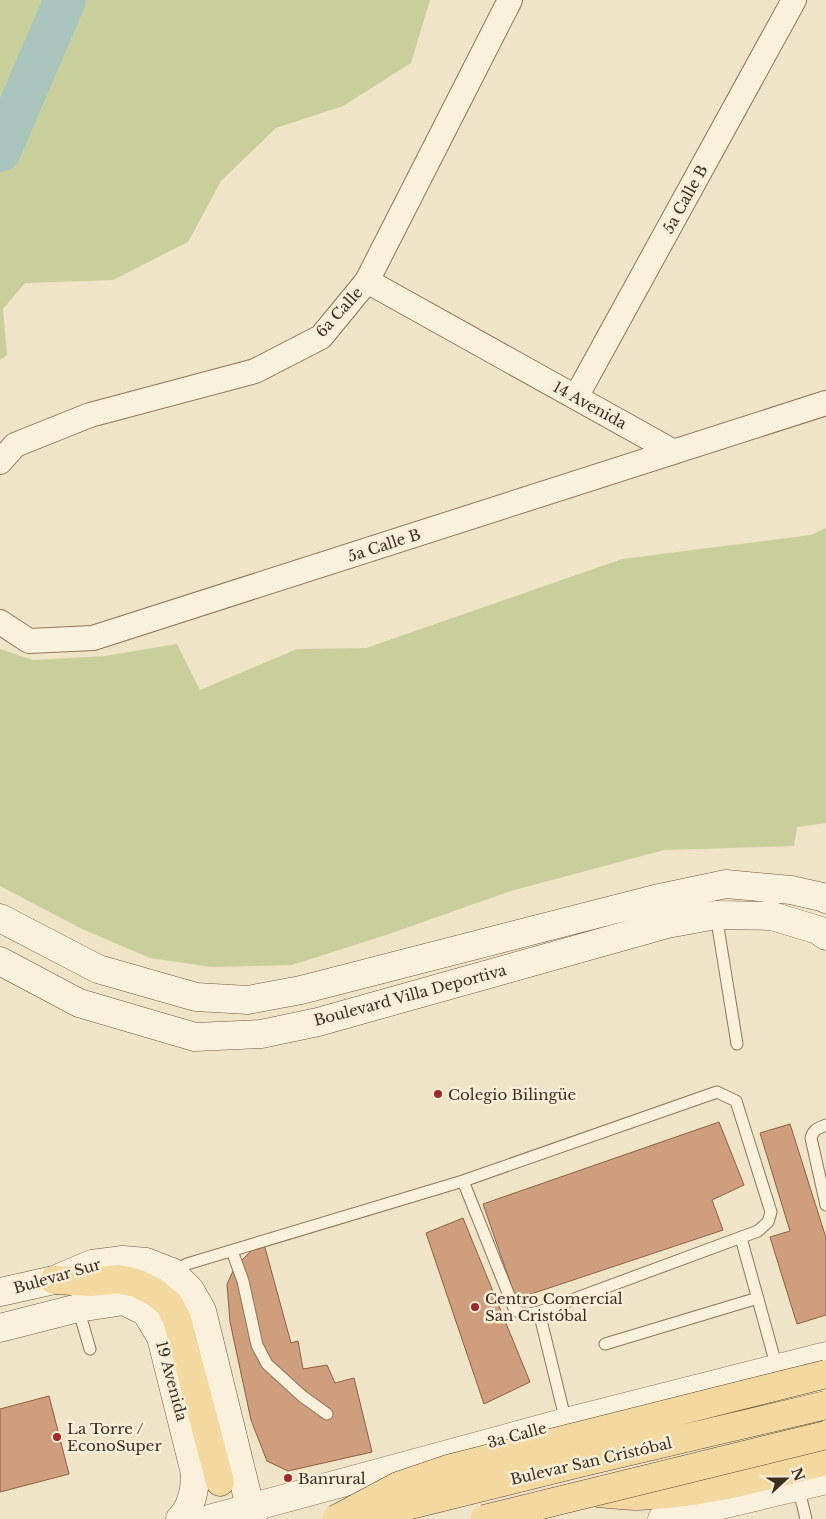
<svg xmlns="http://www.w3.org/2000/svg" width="826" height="1519" font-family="'Libre Baskerville',serif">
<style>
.green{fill:#c9cf9b}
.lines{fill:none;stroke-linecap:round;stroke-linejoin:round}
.river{stroke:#a9c4bc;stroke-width:42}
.building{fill:#cf9f7d;stroke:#8d5f41}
.service-casing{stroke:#8d765c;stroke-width:13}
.minor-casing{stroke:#8d765c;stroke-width:26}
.tertiary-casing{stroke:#8d765c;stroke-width:29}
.secondary-casing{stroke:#6f573f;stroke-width:29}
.primary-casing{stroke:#5b4430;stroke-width:29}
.service{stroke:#faf1dc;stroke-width:11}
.minor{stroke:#faf1dc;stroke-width:24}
.tertiary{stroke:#faf1dc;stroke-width:28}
.secondary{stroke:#faf1dc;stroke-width:28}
.primary{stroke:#f3d9a0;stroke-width:28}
.primary-bridge-casing{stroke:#5b4430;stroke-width:29;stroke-linecap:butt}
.primary-bridge{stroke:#f3d9a0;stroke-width:28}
.poi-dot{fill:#9e2a2b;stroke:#f7eed8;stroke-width:2}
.labels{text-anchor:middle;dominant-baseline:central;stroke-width:5;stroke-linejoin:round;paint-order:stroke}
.street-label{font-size:15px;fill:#3d2e20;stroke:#f7eed8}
.poi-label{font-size:15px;fill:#3d2e20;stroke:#f7eed8;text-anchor:start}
</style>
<rect width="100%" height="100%" fill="#f0e4c8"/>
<path class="green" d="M0 0H430L411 63 343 106 276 128 221 181 188 242 113 280 25 283 3 309 7 355 0 360Z
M826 528V823L797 827 794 846 664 850 511 891 389 934 292 965 211 967 150 958 82 929 0 886V649L33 660 105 656 177 644 200 690 297 649 366 648 622 559 811 535Z"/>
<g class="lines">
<path class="river" d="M0 151 65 0"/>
</g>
<path class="building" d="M719 1122 744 1185 712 1200 723 1230 516 1299 483 1204Z
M790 1124 826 1238V1315L797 1324 770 1237 790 1231 760 1133Z
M463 1218 530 1382 484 1404 426 1233Z
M264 1244 291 1343 298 1341 303 1369 327 1365 335 1383 354 1378 372 1452 288 1471 267 1461 251 1420 230 1322 227 1284 235 1267 253 1249Z
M49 1396 69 1474 0 1492V1409Z"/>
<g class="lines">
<g class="service-casing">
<path id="service" d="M716 915 737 1044
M826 1125C818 1128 813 1130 811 1138L826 1205
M741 1238 777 1368
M232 1251 243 1281 257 1345 267 1364 302 1396 327 1414
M172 1272 187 1264 463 1181 717 1092 736 1101 771 1212 768 1222 758 1231 539 1312C529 1314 522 1317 514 1308L463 1181
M78 1308 90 1349
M539 1312 566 1422
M605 1344 758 1298
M798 1486 806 1519"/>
</g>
<g class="minor-casing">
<path id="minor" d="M367 281 674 452
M576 397 794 0
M0 462 15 445 90 415 255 371 321 337 367 281 510 0
M0 622 29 641 93 638 826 403"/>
</g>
<g class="tertiary-casing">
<path id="tertiary" d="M209 1519 566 1422 826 1356
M662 1519 826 1480"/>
</g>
<g class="secondary-casing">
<path id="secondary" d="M0 918 98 969 196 997 248 1000 301 990 655 899 726 884 791 890 822 897 826 899
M0 961 79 1003 195 1037 261 1034 318 1022 667 924 716 915 772 916 818 930 826 936
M0 1292 54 1280 92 1264 123 1260 146 1262 172 1272 190 1290 202 1311 253 1519
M0 1328 78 1308 124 1301 146 1312 161 1337 195 1473C195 1489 192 1507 180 1519"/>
</g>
<g class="primary-casing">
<path id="primary" d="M54 1280 91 1282 118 1279 136 1283 153 1291 169 1304 177 1319 220 1482
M598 1493C610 1494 623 1496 636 1496 701 1495 763 1476 826 1461"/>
</g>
<use href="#service" class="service"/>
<use href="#minor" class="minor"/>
<use href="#tertiary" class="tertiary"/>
<use href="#secondary" class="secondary"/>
<use href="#primary" class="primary"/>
<g class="primary-bridge-casing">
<path id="primary-bridge" d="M358 1518 580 1463 826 1405
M336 1519 398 1486 451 1468 826 1374
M484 1519 826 1435"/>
</g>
<use href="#primary-bridge" class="primary-bridge"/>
</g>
<g class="poi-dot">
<circle cx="438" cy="1094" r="5"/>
<circle cx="475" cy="1307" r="5"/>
<circle cx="57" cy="1437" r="5"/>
<circle cx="288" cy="1478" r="5"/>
</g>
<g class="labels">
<g class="street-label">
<text transform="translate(685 199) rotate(-61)">5a Calle B</text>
<text transform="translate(339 312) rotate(-48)">6a Calle</text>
<text transform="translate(590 405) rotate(29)">14 Avenida</text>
<text transform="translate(384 545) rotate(-18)">5a Calle B</text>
<text transform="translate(410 995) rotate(-15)">Boulevard Villa Deportiva</text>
<text transform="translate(57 1276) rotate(-16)">Bulevar Sur</text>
<text transform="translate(172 1381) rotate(75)">19 Avenida</text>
<text transform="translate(517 1435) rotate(-15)">3a Calle</text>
<text transform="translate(591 1461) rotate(-13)">Bulevar San Cristóbal</text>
</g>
<g class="poi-label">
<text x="448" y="1094">Colegio Bilingüe</text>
<text x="485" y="1298">Centro Comercial<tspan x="485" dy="17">San Cristóbal</tspan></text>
<text x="67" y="1428">La Torre /<tspan x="67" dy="17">EconoSuper</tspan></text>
<text x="298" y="1478">Banrural</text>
</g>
</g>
<g transform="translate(786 1479) rotate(69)" stroke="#f7eed8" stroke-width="4" paint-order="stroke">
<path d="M0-4L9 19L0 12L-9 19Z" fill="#3d2e20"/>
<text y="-8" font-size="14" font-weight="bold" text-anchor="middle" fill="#3d2e20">N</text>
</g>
</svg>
